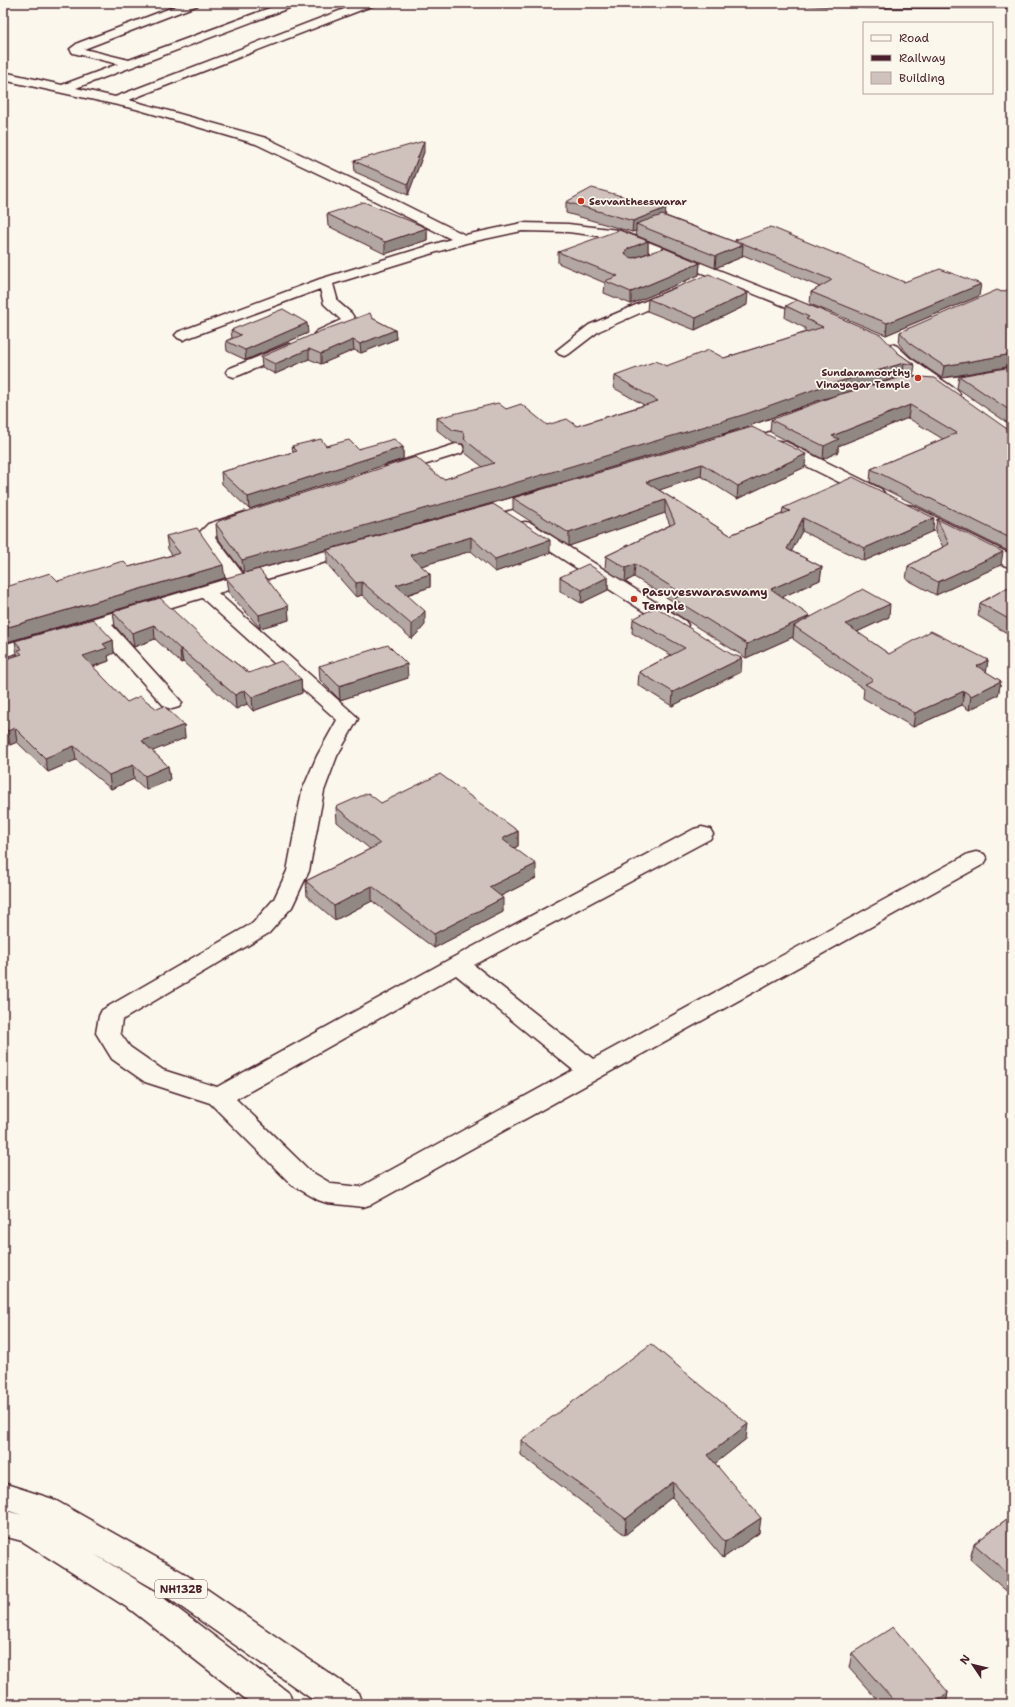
<svg xmlns="http://www.w3.org/2000/svg" width="1015" height="1707" font-family="'Shantell Sans',sans-serif">
<style>
.lines{fill:none;stroke-linecap:round;stroke-linejoin:round}
.minor-casing{stroke:#4a1f2b;stroke-width:3}
.trunk-casing{stroke:#4a1f2b;stroke-width:3}
.minor{fill:#fbf7ec;fill-rule:evenodd}
.trunk{fill:#fbf7ec;fill-rule:evenodd}
.rail{stroke:#4a1f2b;stroke-width:1.5}
.wall{fill:#b2a7a2;stroke:#4a1f2b}
.shaded-wall{fill:#918884;stroke:#4a1f2b}
.building{fill:#cfc2bc;stroke:#4a1f2b}
.poi-dot{fill:#c8321e;stroke:#fbf7ec;stroke-width:1.5}
.labels{text-anchor:middle;dominant-baseline:central;stroke-width:3.5;stroke-linejoin:round;paint-order:stroke}
.far-poi-label{font-size:10px;font-weight:bold;fill:#4a1f2b;stroke:#fbf7ec;text-anchor:start}
.shield{fill:#fbf7ec;stroke:#7f6065;stroke-width:1}
.shield-label{font-size:11px;font-weight:bold;fill:#4a1f2b}
.poi-label{font-size:12px;font-weight:bold;fill:#4a1f2b;stroke:#fbf7ec;text-anchor:start}
</style>
<rect width="100%" height="100%" fill="#fbf7ec"/>
<filter id="ink" filterUnits="userSpaceOnUse"><feTurbulence type="fractalNoise" baseFrequency=".025" numOctaves="2"/><feDisplacementMap in="SourceGraphic" scale="8" xChannelSelector="R" yChannelSelector="G"/><feConvolveMatrix kernelMatrix="1 2 1 2 8 2 1 2 1" color-interpolation-filters="sRGB"/></filter>
<g filter="url(#ink)">
<g class="lines">
<g class="minor-casing">
<path id="minor" d="M184 3H200L198 5 84 49 129 60 283 3H299L297 5 76 88 115 97 360 3H376L374 5 129 100 266 138 367 186 465 235 522 223 568 224 618 230 824 312 827 315 824 318 819 320 814 318 615 238 568 232 522 231 466 243 333 284 338 302 351 313 357 322 354 325C343 330 329 340 317 337L314 334 317 331 341 320 324 304 320 289 188 338 183 340 178 338 175 335 178 332 320 279 451 239 357 192 256 144 136 109 3 80V72L62 85 118 64 73 53 70 49 78 43Z
M676 288 681 289 683 292 681 295 599 331 569 354 564 356 559 354 556 351 589 325Z
M289 344 294 346 297 349 294 352 240 375 234 377 228 375 226 372 228 369Z
M892 344 897 346 910 358 958 391 960 394 958 397 952 399 946 397 898 364 884 349 887 346Z
M799 409 805 411 807 414 805 417 736 443 730 444 724 443 722 439 724 435Z
M780 441 786 442 881 489 884 493 881 497 875 498 869 497 774 450 772 446 774 442Z
M456 444 462 445 464 449 462 453 392 475 386 474 383 470 386 466Z
M541 490 547 491 550 495 547 499 471 520 465 519 462 515 465 511Z
M907 505 913 506 1012 555V567L1006 566 901 514 898 510 901 506Z
M245 512 251 513 254 517 251 521 220 532 215 537 243 574 355 543 361 544 364 548 361 552 218 593 355 715 358 719 337 756 324 791 309 871 292 907 269 933 122 1020 120 1033 130 1047 163 1070 217 1087 450 959 694 829 702 827 710 829 713 834 710 839 474 965 593 1059 968 854 976 852 984 854 987 859 984 864 372 1204 363 1207 327 1203 318 1200 292 1185 210 1103 145 1082 112 1059 96 1033 99 1016 102 1010 253 923 274 899 287 871 302 791 317 756 337 720 202 598 112 625 179 699 182 703 179 707 172 709 165 707 95 630 3 657V645L227 579 196 536 208 524ZM456 975 573 1070 360 1187 332 1184 310 1171 236 1099Z
M525 522 531 523 685 621 688 625 685 629 678 631 671 629 519 531 516 527 519 523Z"/>
</g>
<g class="trunk-casing">
<path id="trunk" d="M3 1483 53 1499 182 1572 358 1693 362 1704H319L160 1592 94 1554 153 1590 289 1693 293 1704H252L131 1610 22 1541 3 1536V1510L22 1515 3 1509Z"/>
</g>
<use href="#minor" class="minor"/>
<use href="#trunk" class="trunk"/>
<path class="rail" d="M756 3 873 8H1012"/>
</g>
<path class="wall" d="M424 152 408 195 355 172 354 161Z
M566 202 666 216 735 242V240L904 282 979 296 886 335 810 304 811 292 820 287 743 255 742 257 715 268 635 235 636 231 632 232 566 213Z
M327 214 427 228V240L385 254 328 226Z
M648 241V253L634 258 700 263 699 275 631 304 604 293 605 283 558 263V252Z
M1002 292 959 375 1012 367V426L957 388 959 376 942 378 911 357 899 344 900 332Z
M648 299 747 305 695 330 647 311Z
M786 306 898 353 915 365 913 377 1007 429H1012V553L870 482 871 469 943 439 908 418 838 446V452L823 459 770 432 771 420 911 377 903 376 820 400 746 427 489 504 244 573 217 537 216 524 441 478 445 479 483 467 464 452V446L463 444 453 443 437 430V418L506 409 547 425 577 426 644 405 614 388 615 376 666 366 724 358 807 332 805 331V328L785 318Z
M372 318 395 330 396 339 361 353 354 350 321 364 309 359 275 374 262 367 261 357Z
M231 330 308 333 246 360 227 351 226 341 232 338Z
M752 427 805 467 737 499 701 476 659 490 730 535 782 514 783 508 933 531 864 561 802 531 791 551 822 567 820 580 782 597 810 617H889L857 632 889 654 988 660 986 672 1001 681 998 695 969 710 962 705 913 727 863 698 864 689 793 639V637L746 658 673 612 674 602 634 577 625 582 605 569 606 556 670 525 665 513 569 546 513 510V498Z
M292 446H326L358 449 403 447V459L249 509 222 484 221 472 293 452Z
M493 504 550 553 495 572 471 551 421 566 430 574V587L407 595 425 625 412 639 362 595 356 597 327 564V550Z
M937 519 1001 565 936 595 906 579 908 566 943 547 935 532Z
M166 536 225 578 7 642 3 637V588L58 581 129 567 172 555 168 549Z
M560 577H608V590L581 603 560 591Z
M226 578 288 606 289 620 260 628 228 592Z
M1012 585V636L978 616 980 603Z
M113 612 206 641 249 673 301 679 302 693 253 711 247 704 236 709 183 662 181 663 155 639 134 647 115 626Z
M633 619 741 672 672 706 638 685 639 672 671 655 632 633Z
M113 640 114 653 108 656 109 661 93 667 127 702 157 709 184 725 185 738 152 751 168 766 170 780 146 790 134 779 111 789 76 760 48 772 17 742 10 745 3 736V660L18 655 17 654 15 641Z
M319 666 408 678 340 700 320 680Z
M381 803 518 831V846L514 848 536 878 501 896 503 912 434 948 372 901 335 920 307 896 306 881 370 849 337 822 336 807Z
M746 1439 715 1463 759 1533 723 1558 672 1497 625 1535 521 1455V1440Z
M1012 1515V1596L970 1559 974 1544Z
M852 1653 948 1692 946 1704H881L849 1668Z"/>
<path class="shaded-wall" d="M424 141V152L408 195V184Z
M666 208 665 219 636 224V231L632 232 633 221Z
M427 228V240L385 254V242Z
M648 241V253L627 260 625 253 627 249Z
M743 245 742 257 715 268 716 256Z
M700 263 699 275 631 304V292Z
M981 284 979 296 886 335 887 323Z
M748 293 747 305 695 330 696 318Z
M307 323 308 333 246 360 245 350Z
M395 330 396 339 361 353 360 344Z
M353 340 354 350 321 364V354Z
M309 349V359L275 374V364Z
M1012 354V366L942 378 944 366Z
M904 363 903 376 820 400 746 427 489 504 244 573 242 560 821 387Z
M910 405 908 418 838 446V452L823 459 824 446 832 436Z
M403 447V459L249 509 248 497Z
M806 454 805 467 737 499 738 486Z
M702 464 701 476 645 495 646 482Z
M665 500V513L569 546V533Z
M803 518 802 531 786 562 787 549Z
M934 518 933 531 864 561 865 548Z
M471 537V551L411 569 410 555Z
M550 540V553L495 572V559Z
M1003 552 1001 565 936 595 938 582Z
M635 564 634 577 625 582 626 568Z
M223 565 225 578 7 642 5 628Z
M822 567 820 580 769 603 771 589Z
M430 574V587L396 598V585Z
M608 577V590L581 603 582 590Z
M362 582V595L356 597V583Z
M890 604 889 617 844 638 846 624Z
M288 606 289 620 260 628 259 615Z
M425 611V625L412 639V625Z
M810 616 809 630 794 626 793 637 746 658 747 644Z
M154 625 155 639 134 647 132 633Z
M113 640 114 653 108 656 109 661 85 669 83 656 103 644Z
M180 649H181L183 662 181 663Z
M742 658 741 672 672 706 673 692Z
M988 660 986 674 977 666Z
M407 664 408 678 340 700 339 686Z
M301 679 302 693 253 711 252 697Z
M1001 681 998 695 969 710 971 696Z
M245 690 247 704 236 709 235 695Z
M964 691 962 705 913 727 915 713Z
M184 725 185 738 143 755 142 741Z
M15 728 17 742 10 745 8 731Z
M74 746 76 760 48 772 45 758Z
M133 765 134 779 111 789 109 775Z
M168 766 170 780 146 790 145 776Z
M518 831V846L502 854V839Z
M536 864V878L489 902V887Z
M372 886V901L335 920 334 906Z
M503 898V912L434 948V934Z
M748 1424 746 1439 707 1470 708 1455Z
M673 1482 672 1497 625 1535 626 1519Z
M761 1518 759 1533 723 1558 725 1542Z
M948 1692 946 1704H934Z"/>
<path class="building" d="M424 141 408 184 354 161Z
M592 188 666 208 633 221 566 202Z
M364 202 427 228 385 242 327 214Z
M662 215 743 245 716 256 636 224Z
M771 227 904 282 940 269 981 284 887 323 811 292 832 280 735 240Z
M619 230 648 241 627 249 625 253 628 257 634 258 664 248 700 263 631 292 605 281 618 276 558 252Z
M709 274 748 293 696 318 648 299Z
M1012 288V354L944 366 912 345 900 332 997 290 1002 292Z
M797 300 881 335 898 353 915 365 904 363 821 387 746 414 488 491 242 560 216 524 219 521 259 507 416 457 441 478 445 479 494 463 464 439 465 436 463 432 453 430 437 418 498 403 506 409 521 404 547 425 567 419 577 426 658 401 615 376 656 361 666 366 709 350 724 358 823 327 806 319 809 317 786 306Z
M283 309 307 323 245 350 226 341 241 335 231 330Z
M370 313 372 318 395 330 360 344 353 340 321 354 309 349 275 364 261 357 321 331Z
M1012 367V412L959 376Z
M906 376 935 378 1007 429H1012V539L871 469 957 433 910 405 832 436 839 439 824 446 771 420 834 396Z
M752 427 806 454 738 486 702 464 646 482 730 535 790 511 783 508 853 477 934 518 865 548 803 518 787 549 822 567 771 589 810 616 747 644 674 599 683 594 635 564 626 568 606 556 675 523 665 500 569 533 513 498Z
M321 439 326 446 349 440 358 449 394 439 403 447 248 497 221 472 297 451 292 446Z
M493 504 550 540 495 559 471 537 410 555 430 574 396 585 425 611 412 625 362 582 356 583 327 550Z
M937 519 1003 552 938 582 908 566 949 544Z
M197 528 223 565 5 628 3 626V588L50 573 58 581 123 561 129 567 180 553 166 536Z
M588 564 608 577 582 590 560 577Z
M259 569 288 606 259 615 226 578Z
M1012 585V621L980 603Z
M863 589 890 604 846 624 889 654 931 631 988 660 977 666 1001 681 971 696 964 691 915 713 865 684 873 680 794 626Z
M160 598 206 641 249 673 281 661 301 679 252 697 245 690 235 695 181 649H180L154 625 132 633 113 612Z
M656 607 731 654 742 658 673 692 639 672 685 648 633 619Z
M93 619 113 640 103 644 107 648 83 656 127 702 140 696 157 709 164 706 184 725 142 741 168 766 145 776 133 765 109 775 74 746 45 758 15 728 8 731 3 725V660L22 654 18 650 22 649 15 641Z
M388 645 407 664 339 686 319 666Z
M440 774 518 831 502 839 536 864 489 887 503 898 434 934 372 886 334 906 306 881 380 844 336 807 368 793 381 803Z
M651 1344 748 1424 708 1455 761 1518 725 1542 673 1482 626 1519 521 1440Z
M1012 1515V1577L974 1544Z
M893 1627 948 1692 934 1704H897L852 1653Z"/>
</g>
<g class="poi-dot">
<circle cx="581" cy="201" r="4"/>
<circle cx="918" cy="378" r="4"/>
<circle cx="634" cy="599" r="4"/>
</g>
<g class="labels">
<g class="far-poi-label">
<text x="589" y="201">Sevvantheeswarar</text>
<text x="910" y="372" text-anchor="end">Sundaramoorthy<tspan x="910" dy="12">Vinayagar Temple</tspan></text>
</g>
<rect class="shield" x="155" y="1580" width="52" height="18" rx="3"/>
<g class="shield-label">
<text x="181" y="1589">NH132B</text>
</g>
<g class="poi-label">
<text x="642" y="592">Pasuveswaraswamy<tspan x="642" dy="14">Temple</tspan></text>
</g>
</g>
<rect width="1015" height="1707" fill="none" stroke="#fbf7ec" stroke-width="16"/>
<rect x="8" y="8" width="999" height="1691" fill="none" stroke="#4a1f2b" stroke-width="1.5" filter="url(#ink)"/>
<rect x="863" y="22" width="130" height="72" fill="#fbf7ec" stroke="#b4a19f"/>
<rect x="871" y="35" width="20" height="6" fill="#fbf7ec" stroke="#b4a19f"/>
<text x="899" y="42" font-size="12" fill="#4a1f2b">Road</text>
<rect x="871" y="55" width="20" height="6" fill="#4a1f2b" stroke="#b4a19f"/>
<text x="899" y="62" font-size="12" fill="#4a1f2b">Railway</text>
<rect x="871" y="72" width="20" height="12" fill="#cfc2bc" stroke="#b4a19f"/>
<text x="899" y="82" font-size="12" fill="#4a1f2b">Building</text>
<g transform="translate(973 1665) rotate(305)" stroke="#fbf7ec" stroke-width="3" paint-order="stroke">
<path d="M0-3L7 15L0 10L-7 15Z" fill="#4a1f2b"/>
<text y="-6" font-size="11" font-weight="bold" text-anchor="middle" fill="#4a1f2b">N</text>
</g>
</svg>
